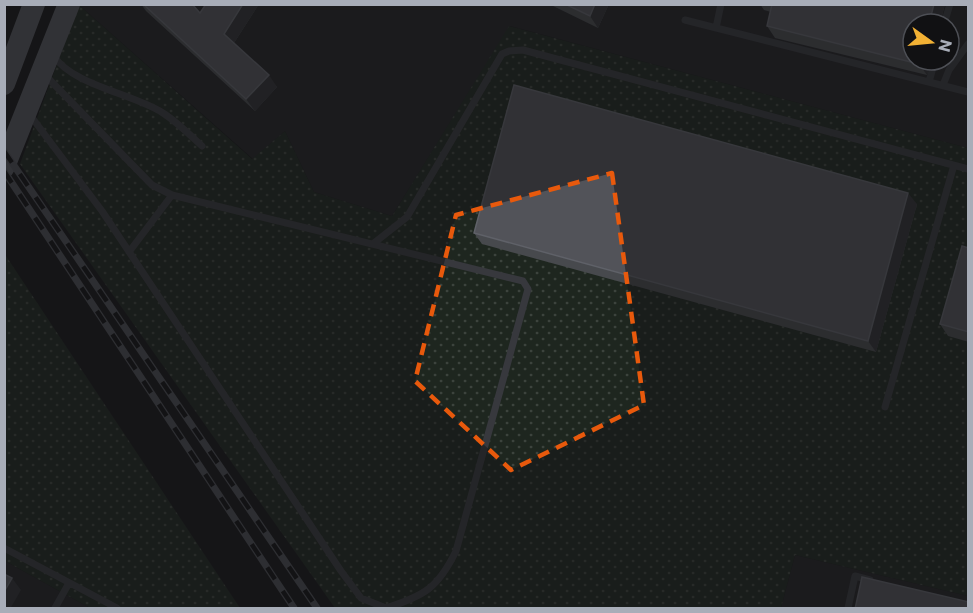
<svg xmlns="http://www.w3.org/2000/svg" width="973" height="613" font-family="Commissioner,sans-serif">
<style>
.built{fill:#222225;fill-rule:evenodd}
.grass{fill:url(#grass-dots)}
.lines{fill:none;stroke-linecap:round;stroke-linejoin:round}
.lane{stroke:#37383d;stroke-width:7}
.primary{stroke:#53555c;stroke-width:22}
.rail-casing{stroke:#4a4c52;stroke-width:7}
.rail{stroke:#111113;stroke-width:4.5;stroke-dasharray:14;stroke-linecap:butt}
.wall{fill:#47494d}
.shaded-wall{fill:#2f3033}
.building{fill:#525359;stroke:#5f6168;stroke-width:1.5}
.marked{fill:none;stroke:#e8590c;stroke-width:4.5;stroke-dasharray:12 8;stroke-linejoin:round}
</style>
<defs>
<pattern id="grass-dots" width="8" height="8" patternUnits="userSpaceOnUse" patternTransform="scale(1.5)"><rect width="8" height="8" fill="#1e261f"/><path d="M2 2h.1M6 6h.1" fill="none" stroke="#3c433d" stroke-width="1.8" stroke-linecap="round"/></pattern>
</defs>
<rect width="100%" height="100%" fill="#161618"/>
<path class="built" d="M79 5H968V148L510 26 392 216 314 192 285 131 253 159ZM913 24H949V60H913Z
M795 555 968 596V608H781Z
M5 561 90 608H5Z"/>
<path class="grass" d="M79 5 252 159 285 131 314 192 392 216 509 26 968 148V596L795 555 781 608H335L20 164Z
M4 253 240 608H90L5 561Z"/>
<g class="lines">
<path class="lane" d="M685 20 968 92
M944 24 950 4
M716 28 721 4
M54 56C72 85 134 94 163 113 177 122 190 135 202 146
M45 75 152 185 172 195 523 281 528 289 456 551C438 588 424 596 386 608
M929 82 935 60
M943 85 949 70 968 44
M30 115 102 211 341 571 361 598 386 608
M374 243 407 217 502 54 509 51 523 50 968 169
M129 252 172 195
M885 407 954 165
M4 548 117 608
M55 608 69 583
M848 608 855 576 870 580"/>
<path class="primary" d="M4 84 34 4
M4 167 69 4"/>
<g class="rail-casing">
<path id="rail" d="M4 151 317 608
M4 171 294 608"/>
</g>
<use href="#rail" class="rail"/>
</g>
<path class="wall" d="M141 4H192L200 13 206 4H259L234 43 277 87 255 111 146 11Z
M549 4H609L598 28Z
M760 4H945L927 75 775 38 767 26 771 12 764 10Z
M917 204 876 352 482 244 474 233Z
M969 248V342L948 336 940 324Z"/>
<path class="shaded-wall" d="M243 4H259L232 46 224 34Z
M595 4H609L598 28 590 16Z
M934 4H945L940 24H929Z
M920 60H931L927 75 919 64Z
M269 75 277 87 255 111 246 99Z
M908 193 917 204 876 352 868 341Z
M12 578 21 590 10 609H4V592Z"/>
<path class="building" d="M143 4H192L200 13 206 4H243L224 34 269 75 246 99Z
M565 4H595L590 16Z
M772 4H934L929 24H913V60H920L919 64 767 26Z
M514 85 908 193 868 341 474 233Z
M962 246 969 248V332L940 324Z
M4 574 12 578 4 592Z
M862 577 969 602V609H855Z"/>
<path d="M0 0H973V613H0ZM612 173 644 405 511 470 415 381 456 215Z" fill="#161618" fill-opacity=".55" fill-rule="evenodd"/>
<path class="marked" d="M612 173 644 405 511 470 415 381 456 215Z"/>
<rect width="973" height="613" fill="none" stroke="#a8adb8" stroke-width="12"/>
<g transform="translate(931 42) rotate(105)"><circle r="28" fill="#111113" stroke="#4d4f55" stroke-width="1.5"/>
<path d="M0-4.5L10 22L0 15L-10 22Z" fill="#f2b134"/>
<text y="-9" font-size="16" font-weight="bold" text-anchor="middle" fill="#a8adb8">N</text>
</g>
</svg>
